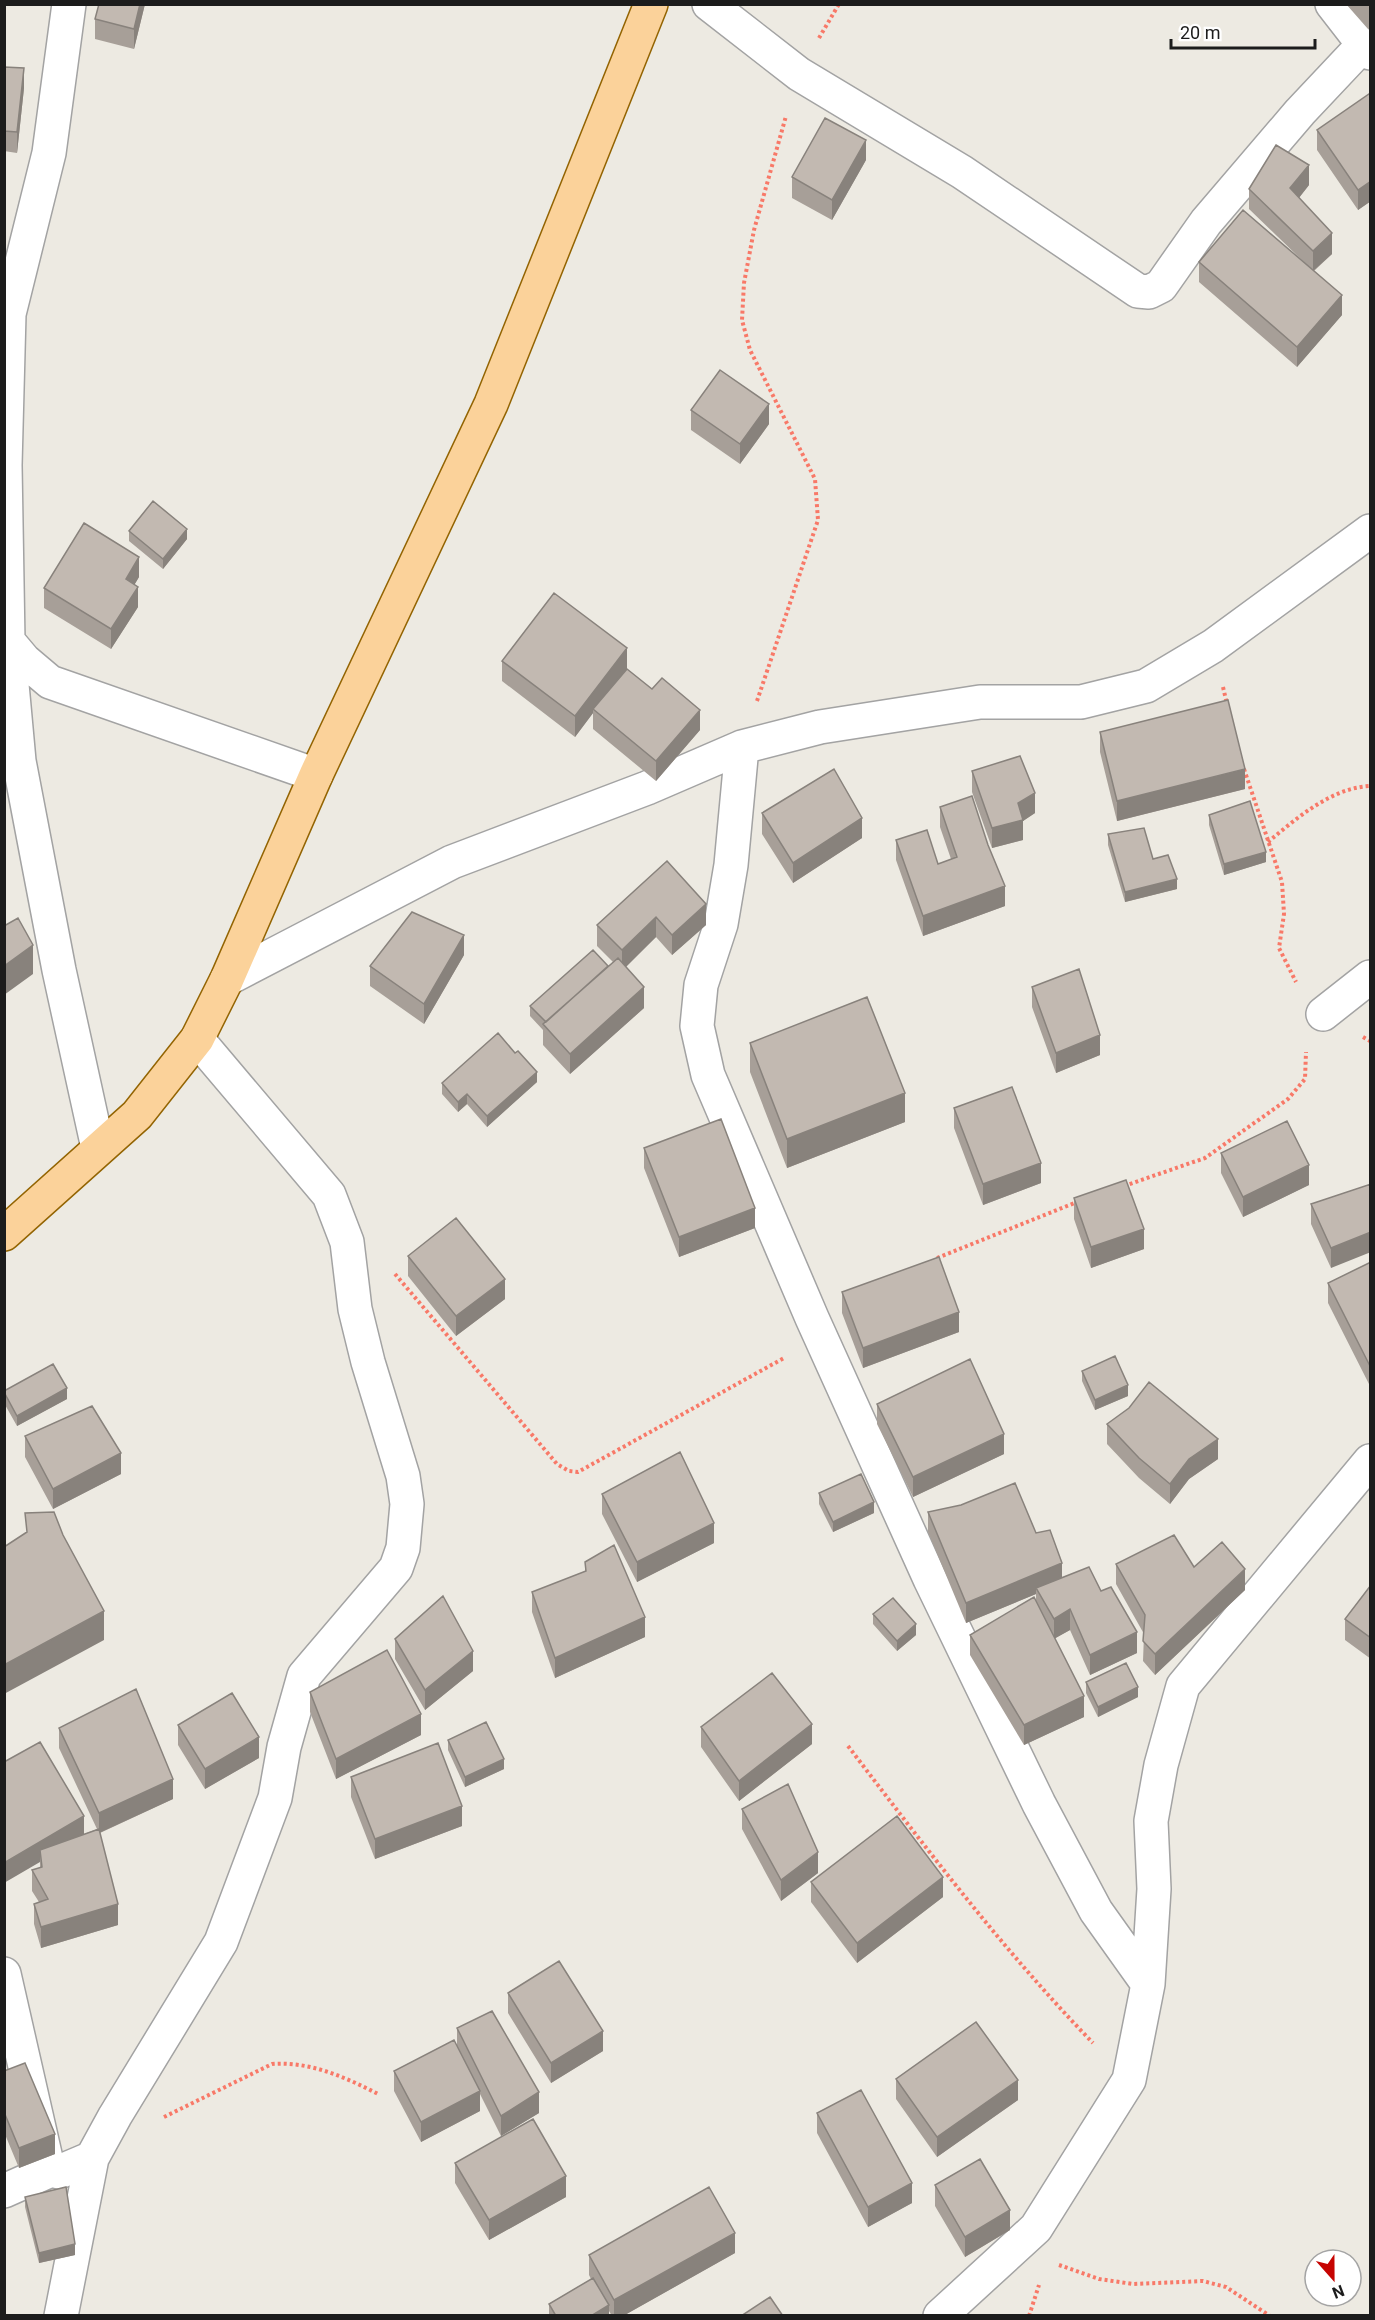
<svg xmlns="http://www.w3.org/2000/svg" width="1375" height="2320" font-family="Roboto,sans-serif">
<style>
.lines{fill:none;stroke-linecap:round;stroke-linejoin:round}
.minor-casing{stroke:#a3a3a3;stroke-width:36}
.primary-casing{stroke:#936402;stroke-width:36}
.path{stroke:#f87968;stroke-width:4;stroke-dasharray:3 3;stroke-linecap:butt}
.minor{stroke:#fff;stroke-width:33}
.primary{stroke:#fbd29a;stroke-width:33}
.wall{fill:#a79f98}
.shaded-wall{fill:#88827c}
.building{fill:#c2b9b1;stroke:#88827c;stroke-width:1.5}
</style>
<rect width="100%" height="100%" fill="#edeae2"/>
<g class="lines">
<g class="minor-casing">
<path id="minor" d="M69 4 49 153 9 314 5 465 8 641 24 660 50 682 316 775
M709 4 799 74 962 172 1138 291 1149 292 1161 286 1206 222 1300 112 1364 44
M1332 4 1370 53
M8 641 19 761 59 970 98 1148
M742 747 731 865 721 924 701 985 697 1026 708 1075 812 1318 930 1579 1039 1804 1096 1911 1148 1984
M227 979 452 862 647 788 742 747 820 727 980 702H1081L1146 686 1213 646 1370 531
M1323 1014 1370 977
M4 1974 47 2163 51 2170 59 2172 92 2158
M4 2191 51 2170
M61 2316 92 2158 115 2116 221 1942 275 1798 284 1747 304 1676 396 1568 403 1548 407 1504 403 1476 368 1362 355 1309 347 1242 329 1195 197 1039
M940 2316 1036 2228 1129 2080 1148 1984 1154 1889 1151 1821 1161 1765 1183 1686 1370 1461"/>
</g>
<g class="primary-casing">
<path id="primary" d="M4 1234 137 1115 197 1039 227 979 316 775 491 404 651 4"/>
</g>
<path class="path" d="M819 38 839 4
M1223 687 1227 704
M757 701 818 520 815 479 750 350 742 320 744 283 754 230 786 116
M1244 769 1282 882 1284 914 1279 948 1296 982
M1268 842C1297 818 1331 788 1370 786
M1363 1037 1370 1041
M1124 1186 1205 1158 1288 1099 1305 1079 1306 1052
M937 1258 1077 1202
M395 1274 557 1464 569 1471 578 1472 784 1358
M848 1746C926 1848 1003 1950 1093 2043
M164 2117 272 2064C309 2061 345 2077 378 2094
M1059 2265 1099 2279 1133 2284 1203 2281 1226 2287 1270 2316
M1029 2316 1039 2285"/>
<use href="#minor" class="minor"/>
<use href="#primary" class="primary"/>
</g>
<path class="wall" d="M99 4H145L134 49 95 39V19Z
M1346 4H1371V31L1368 29Z
M4 67 24 88 17 153 4 151Z
M1371 96V201L1358 210 1317 150V130Z
M866 160 832 220 792 198V177Z
M1309 185 1299 198 1332 254 1314 271 1342 315 1297 367 1199 282V262L1307 265 1249 209V189Z
M691 410 769 424 740 464 691 430Z
M129 531 187 539 163 569 129 541Z
M139 577 134 585 138 607 111 649 44 608V588Z
M502 661 627 669 700 730 656 781 593 729V713L575 737 502 681Z
M1100 732 1245 789 1117 821 1100 752Z
M972 771 1035 813 1023 821V840L992 848 972 792Z
M940 807 1005 906 923 936 896 860V840L938 864 951 859 940 827Z
M762 813 862 838 793 883 762 834Z
M1209 815 1266 862 1224 875 1209 825Z
M1108 834 1177 889 1125 902 1108 845Z
M667 861 706 925 672 955 656 937 625 967 644 1008 570 1074 543 1045V1030L530 1016V1006L608 966 613 962 597 946V925Z
M464 955 424 1024 370 986V966Z
M1032 987 1100 1055 1056 1073 1032 1007Z
M750 1043 905 1122 787 1168 750 1072Z
M537 1082 487 1127 467 1104 458 1112 442 1094V1083Z
M954 1108 1041 1183 983 1205 954 1128Z
M644 1148 755 1228 679 1257 644 1168Z
M1221 1153 1309 1185 1243 1217 1221 1173Z
M1371 1184 1331 1268 1311 1224V1204Z
M1074 1198 1144 1249 1091 1268 1074 1219Z
M408 1256 505 1299 456 1336 408 1276Z
M1371 1262V1388L1328 1303V1283Z
M842 1292 959 1332 863 1368 842 1313Z
M1082 1371 1128 1396 1095 1410 1082 1381Z
M4 1391 67 1399 17 1426 4 1403Z
M877 1404 1004 1454 913 1497 877 1424Z
M1107 1424 1218 1459 1189 1479 1170 1504 1139 1478 1107 1444Z
M25 1436 121 1474 53 1509 25 1457Z
M819 1493 874 1513 833 1532 819 1504Z
M602 1494 714 1543 637 1582 602 1514Z
M928 1512 1036 1533 1062 1578 1101 1591 1137 1653 1090 1675 1070 1630 1055 1638 1084 1717 1024 1745 970 1655V1635L1036 1600V1594L966 1623 928 1532Z
M585 1562 645 1637 555 1678 532 1612V1592L585 1572Z
M1116 1564 1194 1567 1245 1590 1155 1675 1143 1661 1144 1634 1116 1584Z
M1371 1585V1659L1345 1640V1619Z
M873 1614 916 1635 897 1651 873 1624Z
M395 1639 473 1671 425 1710 395 1659Z
M1086 1682 1138 1697 1098 1717 1086 1693Z
M310 1692 421 1735 336 1779 310 1712Z
M178 1725 259 1758 205 1789 178 1745Z
M701 1727 812 1744 739 1801 701 1747Z
M59 1728 173 1799 100 1833 118 1925 41 1948 34 1924V1904L39 1902 32 1891V1870L40 1868V1862L4 1762 84 1834 97 1829 59 1748Z
M448 1740 504 1769 465 1787 448 1750Z
M351 1777 462 1826 375 1859 351 1797Z
M742 1809 818 1873 781 1901 742 1829Z
M811 1882 943 1897 857 1963 811 1902Z
M508 1993 603 2051 551 2083 508 2013Z
M457 2028 539 2113 501 2136 480 2094V2111L421 2142 394 2091V2071L457 2048Z
M4 2071 55 2154 19 2168 4 2132Z
M896 2079 1018 2100 937 2157 896 2099Z
M817 2113 912 2203 868 2227 817 2133Z
M455 2163 566 2197 489 2240 455 2183Z
M935 2185 1010 2230 965 2257 935 2206Z
M25 2197 75 2255 39 2263 25 2207Z
M735 2253 623 2316H612L609 2311V2316H550L549 2314V2304L591 2279 589 2275V2255Z"/>
<path class="shaded-wall" d="M140 4H145L134 49V29Z
M24 68V88L17 153V132Z
M866 140V160L832 220V200Z
M1309 165V185L1290 209V188Z
M1371 181V201L1358 210V190Z
M1332 233V254L1313 271V251Z
M1342 295V315L1297 367V347Z
M769 404V424L740 464V444Z
M187 529V539L163 569V559Z
M139 557V577L126 599V579Z
M138 587V607L111 649V629Z
M627 648V669L593 709V713L575 737V716Z
M700 710V730L656 781V761Z
M1245 769V789L1117 821V801Z
M1035 793V813L1023 821V840L992 848V828L1018 803Z
M862 818V838L793 883V863Z
M1266 852V862L1224 875V864Z
M1177 879V889L1125 902V892Z
M1005 886V906L923 936V916Z
M706 904V925L672 955V935Z
M656 917V937L622 971V950Z
M464 935V955L424 1024V1004Z
M33 945V974L4 995V966Z
M644 987V1008L570 1074V1054Z
M1100 1035V1055L1056 1073V1053Z
M537 1072V1082L487 1127V1116Z
M905 1093V1122L787 1168V1139Z
M467 1094V1104L458 1112V1102Z
M1041 1163V1183L983 1205V1184Z
M1309 1165V1185L1243 1217V1197Z
M755 1208V1228L679 1257V1237Z
M1144 1229V1249L1091 1268V1247Z
M1371 1232V1252L1331 1268V1248Z
M505 1279V1299L456 1336V1316Z
M959 1312V1332L863 1368V1348Z
M1128 1385V1396L1095 1410V1400Z
M67 1388V1399L17 1426V1416Z
M1004 1434V1454L913 1497V1477Z
M1218 1439V1459L1189 1479 1170 1504V1484L1189 1459Z
M121 1453V1474L53 1509V1489Z
M874 1502V1513L833 1532V1522Z
M714 1523V1543L637 1582V1562Z
M1062 1563V1583L1036 1588V1594L966 1623V1603Z
M1245 1569V1590L1155 1675V1654Z
M1070 1609V1630L1054 1639V1619Z
M104 1611V1640L4 1694V1665Z
M645 1617V1637L555 1678V1658Z
M916 1624V1635L897 1651V1641Z
M1137 1632V1653L1090 1675V1655Z
M473 1651V1671L425 1710V1690Z
M1138 1687V1697L1098 1717V1707Z
M1084 1696V1717L1024 1745V1725Z
M421 1714V1735L336 1779V1759Z
M812 1724V1744L739 1801V1781Z
M259 1737V1758L205 1789V1769Z
M504 1759V1769L465 1787V1777Z
M173 1779V1799L99 1833V1813Z
M462 1806V1826L375 1859V1839Z
M84 1816V1836L40 1850V1862L4 1883V1863Z
M818 1852V1873L781 1901V1880Z
M943 1877V1897L857 1963V1943Z
M118 1904V1925L41 1948V1927Z
M603 2031V2051L551 2083V2063Z
M1018 2080V2100L937 2157V2137Z
M480 2091V2111L421 2142V2122Z
M539 2092V2113L501 2136V2116Z
M55 2134V2154L19 2168V2148Z
M566 2176V2197L489 2240V2220Z
M912 2183V2203L868 2227V2207Z
M1010 2210V2230L965 2257V2237Z
M735 2233V2253L623 2316H614V2300Z
M75 2244V2255L39 2263V2253Z
M609 2305V2316H591Z"/>
<path class="building" d="M99 4H140L134 29 95 19Z
M4 67 24 68 17 132 4 131Z
M1369 94 1371 96V181L1358 190 1317 130Z
M825 118 866 140 832 200 792 177Z
M1276 145 1309 165 1290 188 1332 233 1313 251 1249 189Z
M1243 210 1342 295 1297 347 1199 262Z
M720 370 769 404 740 444 691 410Z
M153 501 187 529 163 559 129 531Z
M84 523 139 557 126 579 138 587 111 629 44 588Z
M554 593 627 648 575 716 502 661Z
M627 669 652 689 662 678 700 710 656 761 593 709Z
M1228 700 1245 769 1117 801 1100 732Z
M1020 756 1035 793 1018 803 1023 820 992 828 972 771Z
M834 769 862 818 793 863 762 813Z
M972 796 988 845 1005 886 923 916 896 840 927 830 938 864 957 857 940 807Z
M1250 801 1266 852 1224 864 1209 815Z
M1144 828 1153 859 1168 855 1177 879 1125 892 1108 834Z
M667 861 706 904 672 935 656 917 622 950 597 925Z
M412 912 464 935 424 1004 370 966Z
M18 918 33 945 4 966V926Z
M593 950 608 966 546 1022 530 1006Z
M618 958 644 987 570 1054 543 1024Z
M1079 969 1100 1035 1056 1053 1032 987Z
M867 997 905 1093 787 1139 750 1043Z
M498 1033 515 1053 518 1051 537 1072 487 1116 467 1094 458 1102 442 1083Z
M1012 1087 1041 1163 983 1184 954 1108Z
M721 1119 755 1208 679 1237 644 1148Z
M1287 1121 1309 1165 1243 1197 1221 1153Z
M1126 1180 1144 1229 1091 1247 1074 1198Z
M1371 1184V1232L1331 1248 1311 1204Z
M456 1218 505 1279 456 1316 408 1256Z
M939 1257 959 1312 863 1348 842 1292Z
M1371 1262V1368L1328 1283Z
M1115 1356 1128 1385 1095 1400 1082 1371Z
M970 1359 1004 1434 913 1477 877 1404Z
M53 1364 67 1388 17 1416 4 1392V1391Z
M1149 1382 1218 1439 1189 1459 1170 1484 1139 1458 1107 1424 1129 1408Z
M92 1406 121 1453 53 1489 25 1436Z
M680 1452 714 1523 637 1562 602 1494Z
M861 1474 874 1502 833 1522 819 1493Z
M1015 1483 1036 1533 1050 1530 1062 1563 966 1603 928 1512 961 1505Z
M54 1512 63 1535 104 1611 4 1665V1547L27 1532 25 1513Z
M1174 1535 1194 1567 1222 1542 1245 1569 1155 1654 1143 1641 1145 1615 1116 1564Z
M614 1545 645 1617 555 1658 532 1592 586 1571 585 1562Z
M1089 1567 1101 1591 1111 1587 1137 1632 1090 1655 1070 1609 1054 1619 1036 1588Z
M1371 1585V1638L1345 1619Z
M443 1596 473 1651 425 1690 395 1639Z
M1034 1597 1084 1696 1024 1725 970 1635Z
M893 1598 916 1624 897 1641 873 1614Z
M387 1650 421 1714 336 1759 310 1692Z
M1126 1663 1138 1687 1098 1707 1086 1682Z
M772 1673 812 1724 739 1781 701 1727Z
M136 1689 173 1779 99 1813 59 1728Z
M232 1693 259 1737 205 1769 178 1725Z
M486 1722 504 1759 465 1777 448 1740Z
M40 1742 84 1816 4 1863V1762Z
M438 1743 462 1806 375 1839 351 1777Z
M788 1784 818 1852 781 1880 742 1809Z
M897 1816 943 1877 857 1943 811 1882Z
M99 1829 118 1904 41 1927 34 1904 48 1899 32 1870 42 1867 40 1850Z
M559 1961 603 2031 551 2063 508 1993Z
M492 2011 539 2092 501 2116 457 2028Z
M976 2022 1018 2080 937 2137 896 2079Z
M454 2040 480 2091 421 2122 394 2071Z
M25 2063 55 2134 19 2148 4 2112V2071Z
M861 2090 912 2183 868 2207 817 2113Z
M533 2119 566 2176 489 2220 455 2163Z
M980 2159 1010 2210 965 2237 935 2185Z
M66 2187 75 2244 39 2253 25 2197Z
M709 2187 735 2233 614 2300 589 2255Z
M593 2278 609 2305 591 2316H556L549 2304Z
M770 2297 783 2316H741Z"/>
<rect width="1375" height="2320" fill="none" stroke="#1c1c1c" stroke-width="12"/>
<g transform="translate(1333 2278) rotate(159)"><circle r="28" fill="#ffffff" stroke="#a4a4a4" stroke-width="1.5"/>
<path d="M0-4.5L10 22L0 15L-10 22Z" fill="#c60402"/>
<text y="-9" font-size="16" font-weight="bold" text-anchor="middle" fill="#1c1c1c">N</text>
</g>
<path d="M1171 39v9h144v-9" fill="none" stroke="#1c1c1c" stroke-width="3"/>
<text x="1180" y="39" font-size="18" fill="#1c1c1c" stroke="#ffffff" stroke-width="4.5" paint-order="stroke">20 m</text>
</svg>
